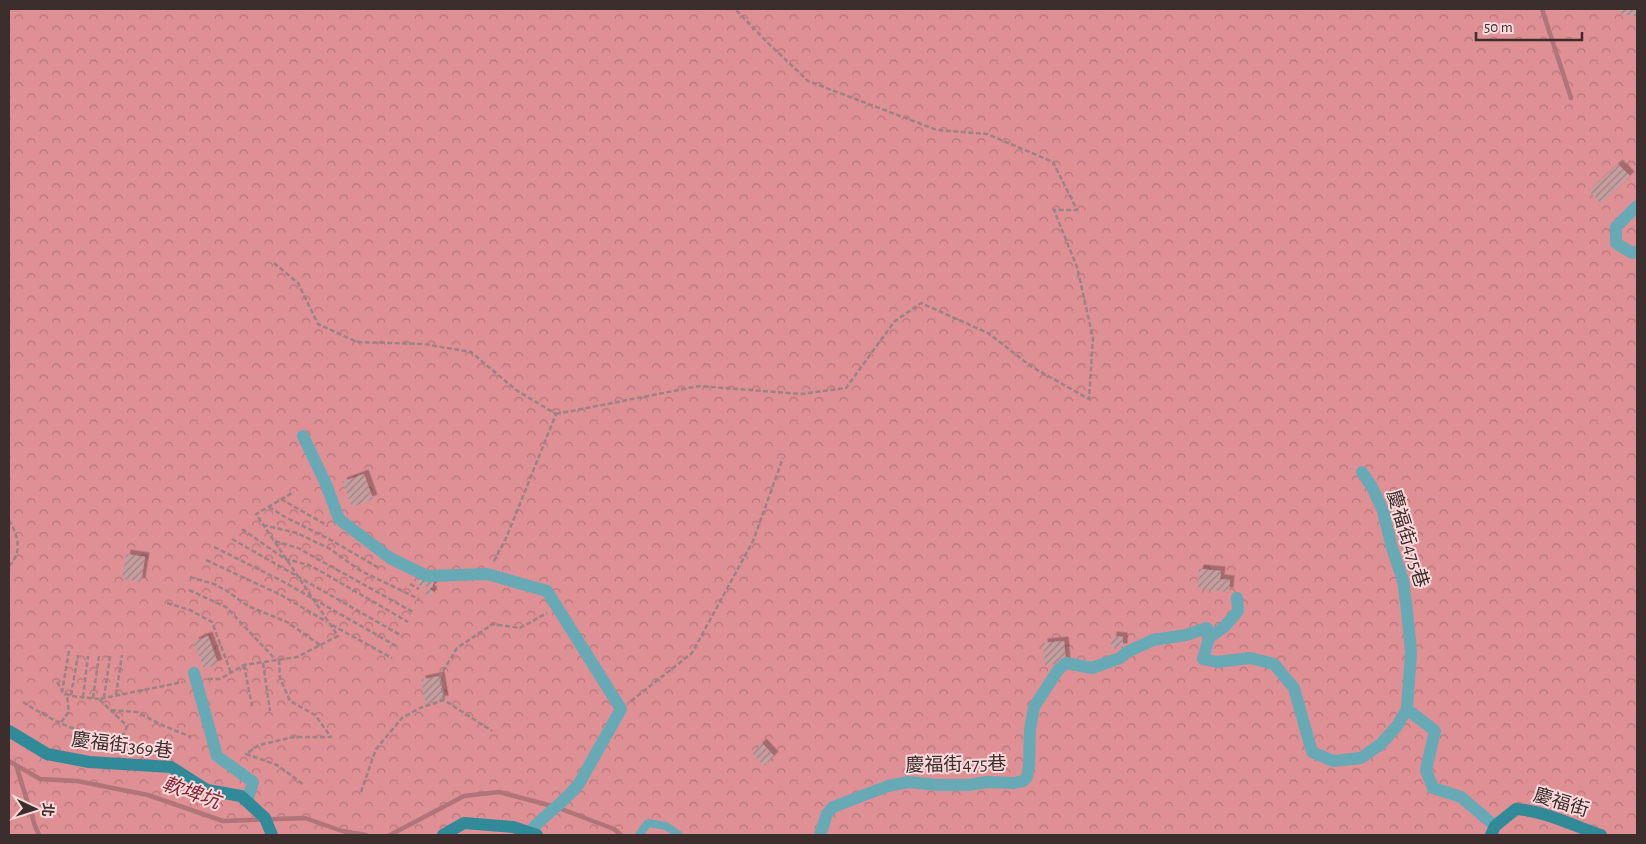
<svg xmlns="http://www.w3.org/2000/svg" width="1646" height="844" font-family="'Alegreya Sans','Noto Sans TC',sans-serif">
<style>
.forest{fill:url(#forest-crowns)}
.lines{fill:none;stroke-linecap:round;stroke-linejoin:round}
.stream{stroke:#b07578;stroke-width:4.5}
.building{fill:url(#building-hatch);filter:url(#shadow)}
.path{stroke:#9b8384;stroke-width:2.5;stroke-dasharray:5 2.5;stroke-linecap:butt}
.lane{stroke:#67aab6;stroke-width:8}
.street{stroke:#67aab6;stroke-width:12}
.secondary{stroke:#318a98;stroke-width:12}
.labels{text-anchor:middle;dominant-baseline:central;stroke-width:4;stroke-linejoin:round;paint-order:stroke}
.street-label{font-size:19px;fill:#3d2e2e;stroke:#fbdadb}
.water-label{font-size:20px;font-style:italic;fill:#822534;stroke:#fbdadb}
</style>
<defs>
<pattern id="forest-crowns" width="20" height="18" patternUnits="userSpaceOnUse" patternTransform="scale(1.25)"><rect width="20" height="18" fill="#df9095"/><path d="M2 6a3 3 0 1 1 6 0M12 15a3 3 0 1 1 6 0" fill="none" stroke="#b6767a"/></pattern>
<pattern id="building-hatch" width="6" height="6" patternUnits="userSpaceOnUse" patternTransform="scale(1.25)"><rect width="6" height="6" fill="#c59e9f"/><path d="M-1 1l2-2M0 6l6-6M5 7l2-2" fill="none" stroke="#a18182"/></pattern>
<filter id="shadow"><feDropShadow dx="4.5" dy="-4.5" stdDeviation="0" flood-color="#0004"/></filter>
</defs>
<rect width="100%" height="100%" fill="#fbdadb"/>
<path class="forest" d="M9 9H1637V835H9Z"/>
<g class="lines">
<path class="stream" d="M1542 9 1571 98
M9 761 40 779 77 781 148 795 223 821 305 818 342 831 366 835
M16 765 35 826 39 835
M390 835 464 796 499 792 556 807 614 829 621 835"/>
</g>
<path class="building" d="M1620 9H1637V17L1619 13Z
M1618 164 1630 176 1601 204 1589 191Z
M364 474 373 499 352 507 342 482Z
M126 554 145 557 141 582 122 579Z
M1199 569 1221 571 1220 579 1230 580 1229 592 1198 589Z
M419 576 434 579 432 588H430L433 593 430 596 426 595 425 593V590L430 587 417 585Z
M208 636 218 664 204 669 194 642Z
M1112 636 1123 637V648L1111 647Z
M1064 641 1066 663 1045 665 1043 643Z
M440 676 444 700 425 703 421 680Z
M762 743 774 756 764 766 752 753Z"/>
<g class="lines">
<path class="path" d="M274 263 298 283 318 324 357 342 424 344 471 352 516 390 556 414 507 536 493 563
M556 414 699 386 801 394 846 388 894 322 921 303 988 333 1032 367 1089 399 1093 338 1077 267 1054 210H1077L1053 162 987 134 937 130 808 81 767 42 735 9
M281 499 328 526
M269 507 285 517 329 539 379 568
M9 520C18 535 23 552 9 566
M263 525 297 533 330 549 361 571 419 599
M242 529 285 559 309 565 322 572 408 622
M232 539 402 636
M275 541 298 548 413 612
M214 547 282 581 398 647
M206 560 281 595 327 622
M190 577 214 584 227 591 248 606 287 622 320 645
M410 584 419 589
M189 590 226 607 276 660
M167 603 190 610 212 622 231 673
M332 625 392 658
M69 651 62 692 71 696 99 699
M279 660 280 678 290 701 315 715 331 737H294L259 745 246 754 277 765 304 785
M263 663 270 711
M244 665 252 706
M208 679H220L244 665 297 657 338 636 256 514 294 492
M57 682 62 690
M71 695 78 655
M116 695 122 655
M83 697 88 656
M93 698 99 656
M104 698 110 656
M444 700 440 676 457 648 493 624 520 628 547 613
M631 701 692 653 753 541 783 458
M23 702C53 721 87 740 124 734L127 726 99 699 183 682
M111 710 137 712 162 725 191 737
M61 722 69 712 67 697 65 694
M361 792 376 749 402 718 420 708 444 700 492 731"/>
<path class="lane" d="M639 835 648 823 666 826 679 835"/>
<path class="street" d="M1637 206 1616 227V243L1632 253 1637 251
M303 436 326 484 339 519 390 558 427 576 487 574 547 591 621 709 580 782C566 802 545 814 529 832
M1209 638 1225 626 1238 611 1237 598
M194 673 217 756 253 782 247 801
M1407 709 1435 731 1426 770 1433 788 1461 797 1495 826
M820 835 827 814 833 807 888 786 908 782 938 785H968L987 782 1014 783 1023 781 1027 777 1029 766 1030 729 1034 707 1058 670 1066 663 1092 668 1120 658 1127 652 1153 640 1186 635 1207 628 1209 638 1203 659 1217 662 1250 658 1274 664 1294 688 1312 752 1333 761 1361 758 1381 744 1397 726 1407 709 1411 652 1407 611 1403 580 1392 548 1383 511 1372 487 1362 472"/>
<path class="secondary" d="M9 731 47 754 89 762 171 767 207 790 241 796 265 818 272 835
M443 835 464 823 513 827 537 835
M1491 835 1495 826 1516 809C1545 811 1574 826 1601 835"/>
</g>
<g class="labels">
<g class="street-label">
<text transform="translate(1407 539) rotate(73)">慶福街475巷</text>
<text transform="translate(122 746) rotate(7)">慶福街369巷</text>
<text transform="translate(956 765) rotate(-1)">慶福街475巷</text>
<text transform="translate(1561 803) rotate(17)">慶福街</text>
</g>
<g class="water-label">
<text transform="translate(191 793) rotate(19)">軟埤坑</text>
</g>
</g>
<rect width="1646" height="844" fill="none" stroke="#3d2e2e" stroke-width="20"/>
<g transform="translate(35 809) rotate(94)" stroke="#fbdadb" stroke-width="4" paint-order="stroke">
<path d="M0-4L9 19L0 12L-9 19Z" fill="#3d2e2e"/>
<text y="-8" font-size="14" font-weight="bold" text-anchor="middle" fill="#3d2e2e">北</text>
</g>
<path d="M1476 32v8h106v-8" fill="none" stroke="#3d2e2e" stroke-width="2.5"/>
<text x="1484" y="32" font-size="15" fill="#3d2e2e" stroke="#fbdadb" stroke-width="4" paint-order="stroke">50 m</text>
</svg>
